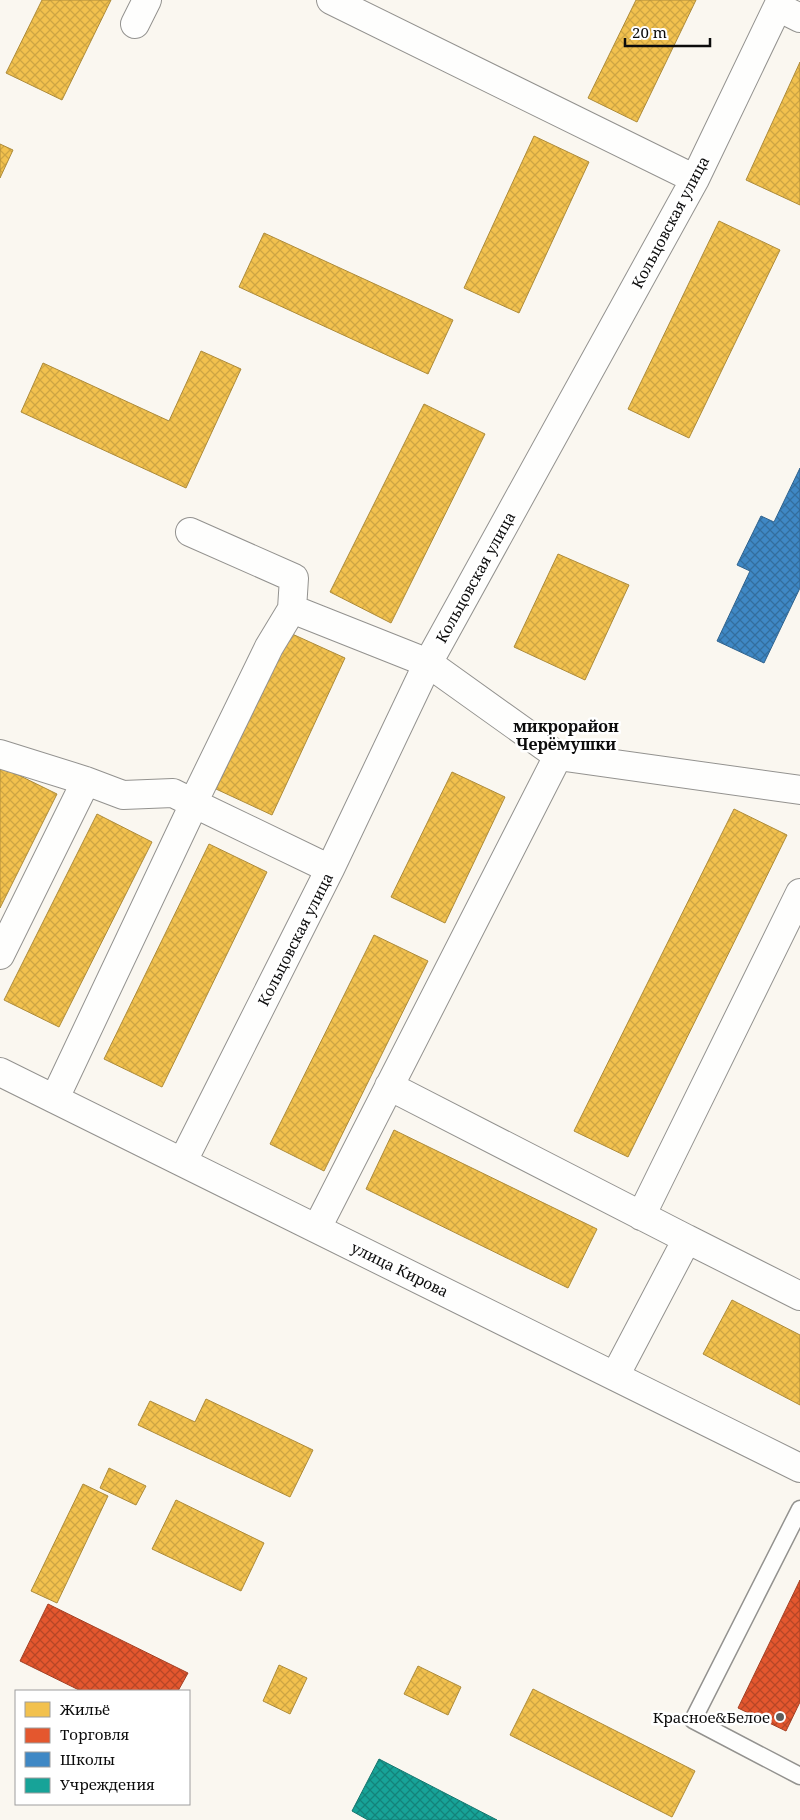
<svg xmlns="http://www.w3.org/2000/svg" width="800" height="1820" font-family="'Noto Serif',serif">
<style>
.homes{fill:url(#homes-cross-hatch);stroke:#ad8b3a}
.shops{fill:url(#shops-cross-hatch);stroke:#a34024}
.schools{fill:url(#schools-cross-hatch);stroke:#30638e}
.public{fill:url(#public-cross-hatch);stroke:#14766e}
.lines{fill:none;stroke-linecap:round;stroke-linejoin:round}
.service-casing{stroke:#93928f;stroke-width:19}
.minor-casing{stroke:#93928f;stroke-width:30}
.service{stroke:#fefefd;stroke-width:16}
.minor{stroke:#fefefd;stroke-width:28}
.poi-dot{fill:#5f5e5c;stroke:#fff;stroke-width:2}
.labels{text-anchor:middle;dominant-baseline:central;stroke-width:5;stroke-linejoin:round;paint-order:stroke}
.street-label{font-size:15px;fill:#0c0c0c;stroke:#fff}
.poi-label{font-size:15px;fill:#0c0c0c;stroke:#fff;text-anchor:end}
.neighbourhood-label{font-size:16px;font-weight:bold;fill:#0c0c0c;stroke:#fff}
</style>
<defs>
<pattern id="homes-cross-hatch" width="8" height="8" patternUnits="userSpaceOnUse" patternTransform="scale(1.25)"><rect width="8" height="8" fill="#f2c14e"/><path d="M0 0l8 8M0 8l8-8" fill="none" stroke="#cea543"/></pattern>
<pattern id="shops-cross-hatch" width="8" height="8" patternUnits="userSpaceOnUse" patternTransform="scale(1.25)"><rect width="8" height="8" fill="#e4572e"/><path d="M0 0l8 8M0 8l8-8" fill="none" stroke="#b74626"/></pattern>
<pattern id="schools-cross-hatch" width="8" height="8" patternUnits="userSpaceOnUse" patternTransform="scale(1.25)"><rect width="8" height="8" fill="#3f88c5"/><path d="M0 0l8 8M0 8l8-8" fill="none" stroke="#336e9e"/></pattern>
<pattern id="public-cross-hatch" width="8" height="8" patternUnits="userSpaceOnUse" patternTransform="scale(1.25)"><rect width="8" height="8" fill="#17a398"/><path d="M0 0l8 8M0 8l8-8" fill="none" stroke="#13837a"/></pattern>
</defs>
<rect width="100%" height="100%" fill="#faf7f0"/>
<path class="homes" d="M42 0H111L62 100 6 73Z
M636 0H696L637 122 588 98Z
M800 62V205L746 180Z
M534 136 589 162 519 313 464 288Z
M0 144 13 150 0 178Z
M719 221 780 250 689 438 628 409Z
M264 233 453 320 428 374 239 287Z
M201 351 241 369 186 488 21 412 43 363 169 421Z
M424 404 485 434 391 623 330 592Z
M558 554 629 585 585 680 514 647Z
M290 633 345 658 272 815 216 789Z
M0 766 57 794 0 908Z
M452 772 505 797 445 923 391 897Z
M734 809 787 835 628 1157 574 1131Z
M97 814 152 842 59 1027 4 1000Z
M209 844 267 872 162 1087 104 1059Z
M374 935 428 961 324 1171 270 1144Z
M394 1130 597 1229 568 1288 366 1189Z
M732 1300 800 1335V1405L703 1354Z
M206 1399 313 1450 290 1497 138 1425 150 1401 195 1422Z
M109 1468 146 1486 136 1505 100 1488Z
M83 1484 108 1496 57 1603 31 1591Z
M176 1500 264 1543 241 1591 152 1549Z
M279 1665 307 1678 290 1714 263 1701Z
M418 1666 461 1687 448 1715 404 1694Z
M533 1689 695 1771 672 1817 510 1735Z"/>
<path class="shops" d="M800 1580V1702L786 1731 738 1708Z
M48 1604 188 1673 178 1691H81L20 1661Z"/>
<path class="schools" d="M800 468V588L764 663 717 641 750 571 737 565 761 516 774 522Z"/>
<path class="public" d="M379 1759 497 1820H368L352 1811Z"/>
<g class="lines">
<g class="service-casing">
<path id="service" d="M800 1509 693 1720 800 1776"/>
</g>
<g class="minor-casing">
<path id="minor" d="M331 0 695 179
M778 7 800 18
M135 24 147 0
M190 532 294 578 292 609 428 663 558 756 317 1228
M292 609 269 647 193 803 330 869
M0 754 86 781 123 795 173 793 193 803
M558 756 800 790
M0 955 86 781
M0 1072 800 1468
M389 1086 687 1239
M55 1098 194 804
M183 1161 330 869 428 663 695 179 781 0
M641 1216 800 893
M615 1376 687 1239 800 1296"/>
</g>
<use href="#service" class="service"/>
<use href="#minor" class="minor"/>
</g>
<circle class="poi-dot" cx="780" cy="1717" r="5"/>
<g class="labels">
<g class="street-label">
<text transform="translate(670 222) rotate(-62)">Кольцовская улица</text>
<text transform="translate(475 577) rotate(-61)">Кольцовская улица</text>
<text transform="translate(295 939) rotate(-63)">Кольцовская улица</text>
<text transform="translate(400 1269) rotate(26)">улица Кирова</text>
</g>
<g class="poi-label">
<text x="770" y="1717">Красное&amp;Белое</text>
</g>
<g class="neighbourhood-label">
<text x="566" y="726">микрорайон<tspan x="566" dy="18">Черёмушки</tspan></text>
</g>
</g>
<rect x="15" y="1690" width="175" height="115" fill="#ffffff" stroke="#9e9e9e"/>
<rect x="25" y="1702" width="25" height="15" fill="#f2c14e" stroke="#9e9e9e"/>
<text x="60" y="1715" font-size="15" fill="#0c0c0c">Жильё</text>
<rect x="25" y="1728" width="25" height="15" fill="#e4572e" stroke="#9e9e9e"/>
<text x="60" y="1740" font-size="15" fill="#0c0c0c">Торговля</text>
<rect x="25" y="1752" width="25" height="15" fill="#3f88c5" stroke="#9e9e9e"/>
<text x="60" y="1765" font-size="15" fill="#0c0c0c">Школы</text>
<rect x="25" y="1778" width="25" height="15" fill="#17a398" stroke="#9e9e9e"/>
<text x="60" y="1790" font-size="15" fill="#0c0c0c">Учреждения</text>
<path d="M625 38v8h85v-8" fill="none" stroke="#0c0c0c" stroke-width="2.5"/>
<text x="632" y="38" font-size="15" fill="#0c0c0c" stroke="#ffffff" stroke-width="4" paint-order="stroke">20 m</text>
</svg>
